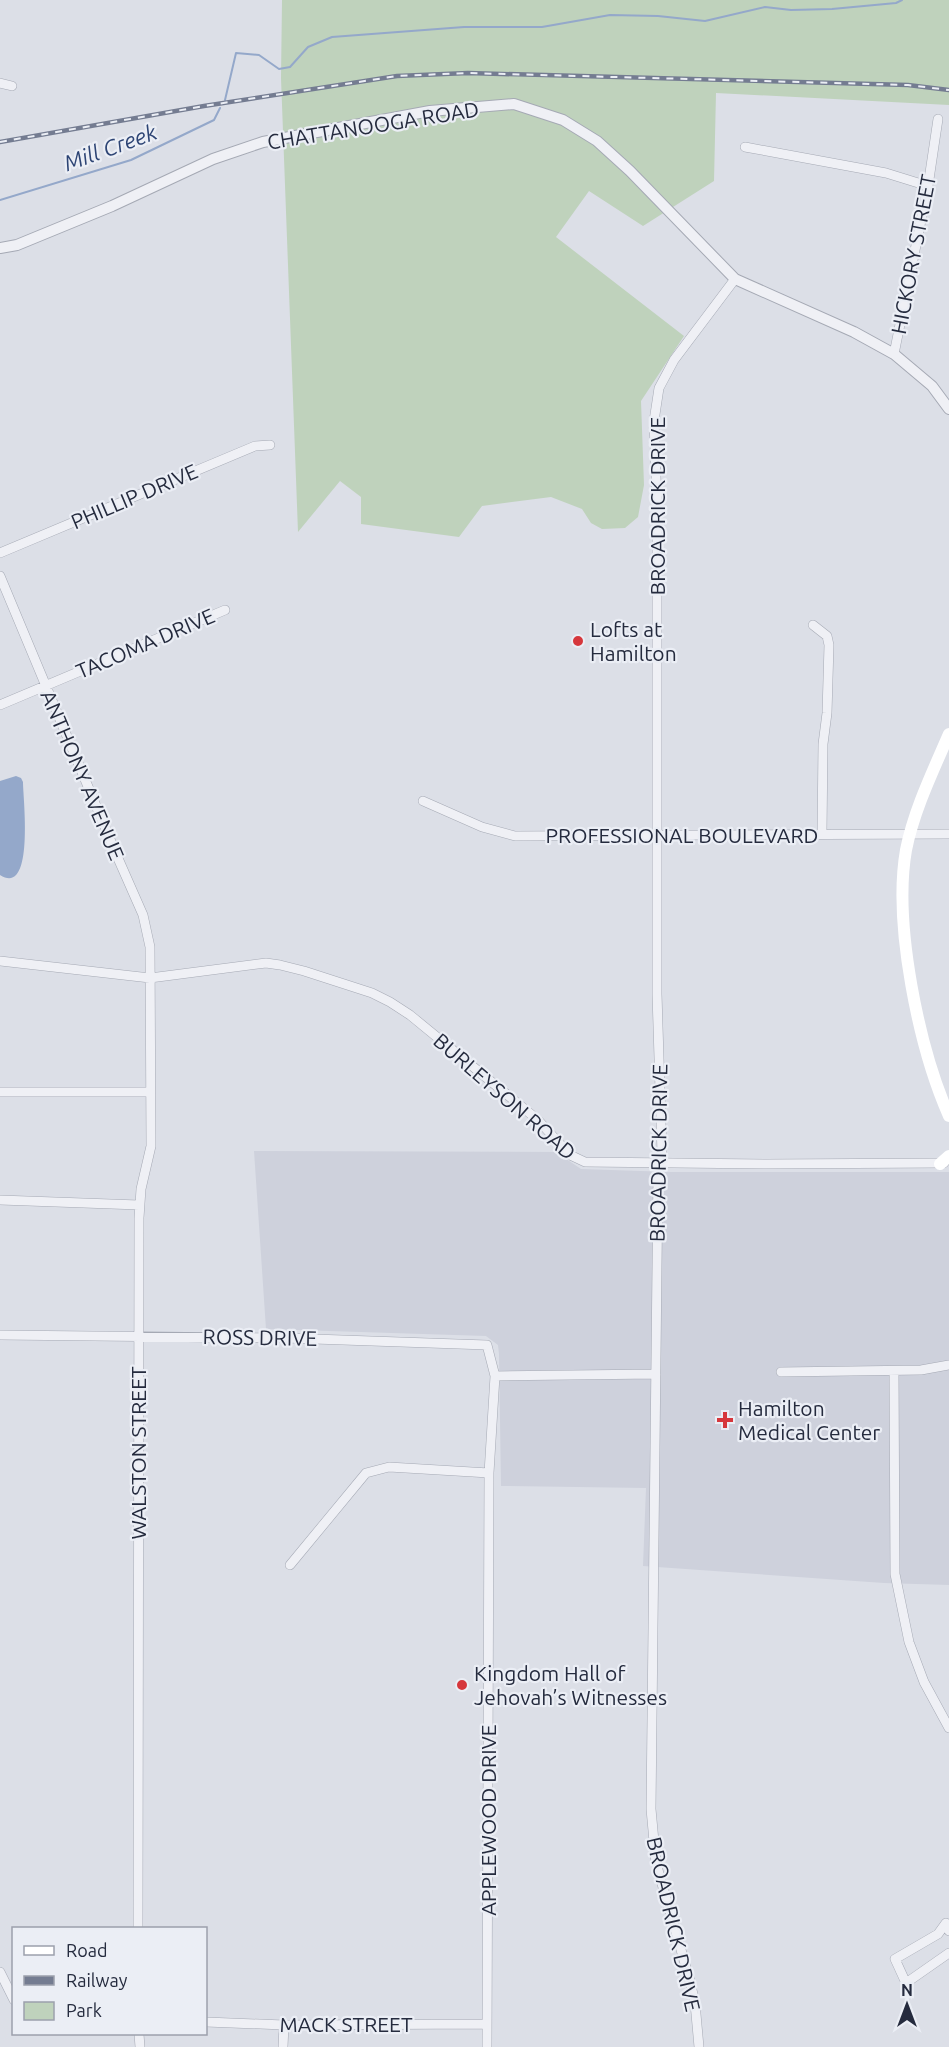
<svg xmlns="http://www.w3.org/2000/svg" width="949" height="2047" font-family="Ubuntu,sans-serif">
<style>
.built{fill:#ced1dc}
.green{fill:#bfd2bc}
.water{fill:#94a8ca}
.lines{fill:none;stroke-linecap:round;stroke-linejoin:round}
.stream{stroke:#94a8ca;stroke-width:2}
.minor-casing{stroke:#a5a9b4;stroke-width:10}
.tertiary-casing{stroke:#a5a9b4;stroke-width:12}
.minor{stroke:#eff0f5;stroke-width:9}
.tertiary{stroke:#eff0f5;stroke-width:10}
.secondary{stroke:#fff;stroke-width:12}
.rail-casing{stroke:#747c91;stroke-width:4.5}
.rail{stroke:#ebeef5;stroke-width:2;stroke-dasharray:7;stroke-linecap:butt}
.poi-dot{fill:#d6373c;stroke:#ebeef5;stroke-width:2}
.labels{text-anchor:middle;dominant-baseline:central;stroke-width:4.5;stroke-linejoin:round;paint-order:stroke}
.street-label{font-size:21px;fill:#252b3e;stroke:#ebeef5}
.poi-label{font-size:21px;fill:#252b3e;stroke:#ebeef5;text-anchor:start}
.water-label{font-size:22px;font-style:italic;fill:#2d4474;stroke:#ebeef5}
</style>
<rect width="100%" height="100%" fill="#dcdfe7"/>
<path class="built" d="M254 1151 556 1152 581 1169 671 1172H949V1585L884 1583 643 1566 646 1488 501 1486 499 1354 498 1345 486 1336 266 1329Z"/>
<path class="green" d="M282 0H949V105L716 93 714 181 643 226 589 191 556 237 684 336 641 401 644 485 638 517 625 528 602 529 591 523 582 509 551 497 482 506 459 537 361 524V497L340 481 298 532 281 78Z"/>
<path class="water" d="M16 776 21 778 23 782C23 798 35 897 0 875V781Z"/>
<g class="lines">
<path class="stream" d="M225 100 236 53 259 55 279 69 290 67 308 47 332 37 464 27H542L610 15 658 16 705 21 765 7 791 10 832 9 896 3 902 0
M0 200 131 160 214 120 220 108"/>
<g class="minor-casing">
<path id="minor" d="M0 83 12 86
M745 147 886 173 928 186
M894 354 928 186 938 119
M0 553 255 446 270 445
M0 576 117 856 143 915 150 947 151 1146 141 1189 139 1218 138 1928
M813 625 827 636 829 645 827 713 823 744 822 834
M0 705 225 610
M423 801 482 827 515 836 949 834
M0 961 150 978 266 963 280 965 304 971 372 993 390 1002 410 1015 538 1120 570 1155 585 1162 766 1164 944 1163
M0 1092H150
M0 1200 139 1205
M0 1335 285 1338 487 1345 495 1376 489 1473 487 2047
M894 1371 895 1574 909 1642 924 1682 949 1728
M781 1372 921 1370 949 1365
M495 1376 656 1374
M290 1565 366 1473 389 1467 489 1473
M949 1931 946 1923 938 1934 895 1959 906 1983 949 1953
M0 1972 14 2000
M206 2022 284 2025 487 2024
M139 2034 140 2047
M283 2047 284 2025
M699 2047 695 2003 690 1981 656 1863 651 1809 658 1176 662 1154 657 994V504L654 421 659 388 674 360 735 279"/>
</g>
<g class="tertiary-casing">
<path id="tertiary" d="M0 248 17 245 112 206 213 159 263 142 430 111 514 104 563 120 597 141 630 171 735 279 854 332 894 354 932 386 949 409"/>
</g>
<use href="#minor" class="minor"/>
<use href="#tertiary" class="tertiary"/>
<path class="secondary" d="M949 734C933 771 914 810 906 850 893 924 919 1048 949 1116
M940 1164 949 1156"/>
<g class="rail-casing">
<path id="rail" d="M0 142 204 106 397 76 468 73 908 85 949 90"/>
</g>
<use href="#rail" class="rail"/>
</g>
<g class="poi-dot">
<circle cx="578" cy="641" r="6"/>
<path d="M722 1411h6v6h6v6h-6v6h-6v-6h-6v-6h6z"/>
<circle cx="462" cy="1685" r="6"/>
</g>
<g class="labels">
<g class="street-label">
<text transform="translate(373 125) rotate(-9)">CHATTANOOGA ROAD</text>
<text transform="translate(913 254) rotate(-79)">HICKORY STREET</text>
<text transform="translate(134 496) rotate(-23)">PHILLIP DRIVE</text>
<text transform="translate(657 506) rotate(-90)">BROADRICK DRIVE</text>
<text transform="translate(145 643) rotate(-23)">TACOMA DRIVE</text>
<text transform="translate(83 775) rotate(67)">ANTHONY AVENUE</text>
<text x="682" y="835">PROFESSIONAL BOULEVARD</text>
<text transform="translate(505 1096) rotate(41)">BURLEYSON ROAD</text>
<text transform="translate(658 1153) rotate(-89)">BROADRICK DRIVE</text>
<text transform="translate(260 1337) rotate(1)">ROSS DRIVE</text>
<text transform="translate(138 1453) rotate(-90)">WALSTON STREET</text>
<text transform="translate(488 1820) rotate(-90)">APPLEWOOD DRIVE</text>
<text transform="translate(674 1924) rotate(77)">BROADRICK DRIVE</text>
<text x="346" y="2024">MACK STREET</text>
</g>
<g class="poi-label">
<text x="590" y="629">Lofts at<tspan x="590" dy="24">Hamilton</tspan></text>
<text x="738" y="1408">Hamilton<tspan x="738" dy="24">Medical Center</tspan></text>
<text x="474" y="1673">Kingdom Hall of<tspan x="474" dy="24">Jehovah’s Witnesses</tspan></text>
</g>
<g class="water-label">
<text transform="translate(110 147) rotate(-20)">Mill Creek</text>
</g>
</g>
<rect x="12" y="1927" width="195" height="108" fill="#ebeef5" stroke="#9ca0ac" stroke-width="1.5"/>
<rect x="24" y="1946" width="30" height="9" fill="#ffffff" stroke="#9ca0ac" stroke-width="1.5"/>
<text x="66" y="1957" font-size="18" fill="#252b3e">Road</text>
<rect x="24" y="1976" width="30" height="9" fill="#747c91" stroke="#9ca0ac" stroke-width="1.5"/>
<text x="66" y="1987" font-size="18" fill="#252b3e">Railway</text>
<rect x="24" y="2002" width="30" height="18" fill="#bfd2bc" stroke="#9ca0ac" stroke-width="1.5"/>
<text x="66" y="2017" font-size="18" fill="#252b3e">Park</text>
<g transform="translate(907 2005)" stroke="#ebeef5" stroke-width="4.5" paint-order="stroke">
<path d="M0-4.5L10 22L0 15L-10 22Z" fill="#252b3e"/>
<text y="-9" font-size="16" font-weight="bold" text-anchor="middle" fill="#252b3e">N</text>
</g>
</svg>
